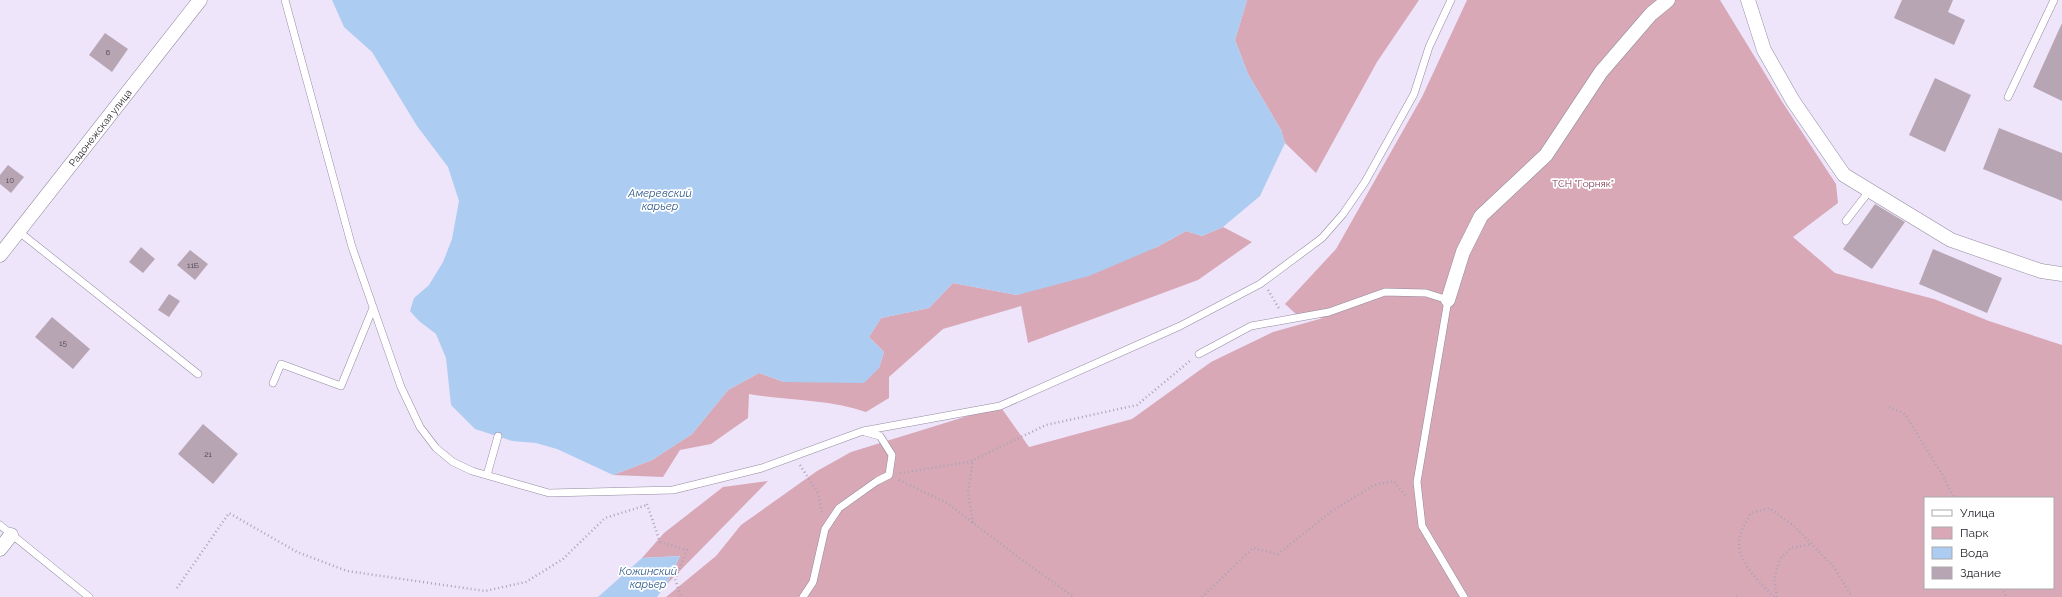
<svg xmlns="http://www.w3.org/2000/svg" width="2062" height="597" font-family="Raleway,sans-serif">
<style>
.green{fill:#d8a8b7;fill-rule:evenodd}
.water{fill:#adccf1}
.building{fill:#b8a5b4}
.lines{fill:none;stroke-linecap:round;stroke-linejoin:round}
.service-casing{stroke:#938b9e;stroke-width:8}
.minor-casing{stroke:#938b9e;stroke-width:15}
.path{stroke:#aba3b4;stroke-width:2.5;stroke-dasharray:1 3;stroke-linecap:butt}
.service{stroke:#fff;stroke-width:7}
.minor{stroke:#fff;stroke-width:14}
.labels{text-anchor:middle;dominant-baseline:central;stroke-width:3.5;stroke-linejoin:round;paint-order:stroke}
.number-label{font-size:8px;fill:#4e4650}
.street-label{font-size:10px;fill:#2a272f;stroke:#fff}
.park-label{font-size:10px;fill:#7c3c54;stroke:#fff}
.water-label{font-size:11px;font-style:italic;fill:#2e5888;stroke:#fff}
</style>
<rect width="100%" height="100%" fill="#efe5fb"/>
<path class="green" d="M1247 0H1419L1377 62 1316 173 1285 143 1281 130 1248 74 1235 40Z
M1467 0H1720L1781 100 1836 184 1838 203 1793 237 1835 273 1934 299 1989 321 2062 345V597H666L716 556 741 525 817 471 851 452 1000 406 1029 447 1132 419 1211 362 1273 332 1323 318 1297 315 1285 304 1336 249 1422 97ZM1925 498H2053V588H1925Z
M1223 227 1252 242 1198 280 1028 343 1021 306 943 329 889 377V398L866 412C829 399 788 401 749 394L748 418 711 444 680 450 663 477 613 475 652 460 692 434 728 390 759 373 784 382 879 368 884 352 869 337 881 318 929 308 953 283 1017 295 1157 247 1186 231 1202 236Z
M768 481 667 584 680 556 642 558 664 533 723 487Z"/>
<path class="water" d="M332 0H1247L1235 40 1248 74 1281 130 1285 143 1260 196 1223 227 1202 236 1186 231 1157 247 1089 276 1017 295 953 283 929 308 881 318 869 337 884 352 879 368 864 383 784 382 759 373 728 390 692 434 652 460 613 475 557 449 536 443 512 441 475 429 451 405 446 358 436 334 419 321 410 311 414 298 429 285 443 262 452 239 459 201 448 167 417 126 372 52 344 27Z
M680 556 667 584 657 597H598L642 558Z"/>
<path class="building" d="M1902 0H1953L1948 12 1965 20 1954 45 1894 18Z
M2062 23V101L2033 87Z
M105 33 128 49 112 72 89 55Z
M1935 78 1971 95 1945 152 1909 135Z
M1999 128 2062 153V201L1983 169Z
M8 165 24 177 11 193 0 184V175Z
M1875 204 1905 222 1872 269 1843 249Z
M141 247 155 259 143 273 129 262Z
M1933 249 2002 278 1987 313 1919 284Z
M190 250 208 264 195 280 177 265Z
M169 294 180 301 169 317 158 310Z
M52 317 90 349 73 369 35 337Z
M203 424 238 454 213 484 178 454Z"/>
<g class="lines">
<g class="service-casing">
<path id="service" d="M285 0 352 247 401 387 420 427 436 448 453 462 472 471 549 493 673 490 762 468 863 431 1000 406 1180 326 1260 284 1322 238 1343 214 1365 182 1414 94 1429 47 1451 0
M2008 97 2054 0
M1846 221 1870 190
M18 231 198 374
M1199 354 1251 326 1329 312 1385 292 1426 293 1448 300 1417 482 1422 526 1464 597
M273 383 281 364 341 386 373 308
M487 475 498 436
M0 525 89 597
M803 597 813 582 825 529 839 508 877 481 889 475 892 455 880 436 865 432"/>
</g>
<g class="minor-casing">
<g id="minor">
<path d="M1748 0 1764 50 1793 101 1844 175 1951 240 2041 271 2062 274"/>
<path id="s1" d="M0 255 200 0"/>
<path d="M1448 300 1463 252 1481 216 1546 155 1601 72 1651 14 1668 0"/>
<path d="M0 549 11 535"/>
</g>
</g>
<path class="path" d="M1268 290 1280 310
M1889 407 1905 414 1943 476 1954 498
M800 465 818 493 822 513
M900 473 969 462 1046 425 1137 405 1191 360
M899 480 947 503 1022 560 1074 597
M647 504 660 542 687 550 675 579 681 597
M973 523 968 493 973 460
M177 588 229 513 297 552 347 571 485 591 526 582 563 559 605 518 647 505
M2001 588 2007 597
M1202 597 1253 548 1278 554 1332 511 1374 485 1393 481 1407 497
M1736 597H1739
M1774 597C1760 583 1733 558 1740 536 1742 528 1747 520 1751 513L1769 508 1794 526 1834 567 1852 597
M1777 597 1774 579 1780 559 1791 548 1811 544"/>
<use href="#service" class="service"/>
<use href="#minor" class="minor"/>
</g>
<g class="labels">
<g class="number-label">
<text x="108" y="52">6</text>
<text x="10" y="180">10</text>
<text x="193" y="265">11Б</text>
<text x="63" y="343">15</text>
<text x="208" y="454">21</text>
</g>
<g class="street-label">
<text stroke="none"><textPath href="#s1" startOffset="162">Радонежская улица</textPath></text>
</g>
<g class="park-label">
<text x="1583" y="183">ТСН "Горняк"</text>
</g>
<g class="water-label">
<text x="660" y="193">Амеревский<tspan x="660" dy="13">карьер</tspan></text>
<text x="648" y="571">Кожинский<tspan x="648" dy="13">карьер</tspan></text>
</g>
</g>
<rect x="1924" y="497" width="130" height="92" fill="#ffffff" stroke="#aaa9ac"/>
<rect x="1932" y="510" width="20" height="6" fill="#ffffff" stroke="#aaa9ac"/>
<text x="1960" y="517" font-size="12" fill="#2a272f">Улица</text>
<rect x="1932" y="527" width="20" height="12" fill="#d8a8b7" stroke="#aaa9ac"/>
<text x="1960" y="537" font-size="12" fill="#2a272f">Парк</text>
<rect x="1932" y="547" width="20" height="12" fill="#adccf1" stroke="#aaa9ac"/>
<text x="1960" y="557" font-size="12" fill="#2a272f">Вода</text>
<rect x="1932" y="567" width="20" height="12" fill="#b8a5b4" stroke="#aaa9ac"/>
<text x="1960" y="577" font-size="12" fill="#2a272f">Здание</text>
</svg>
